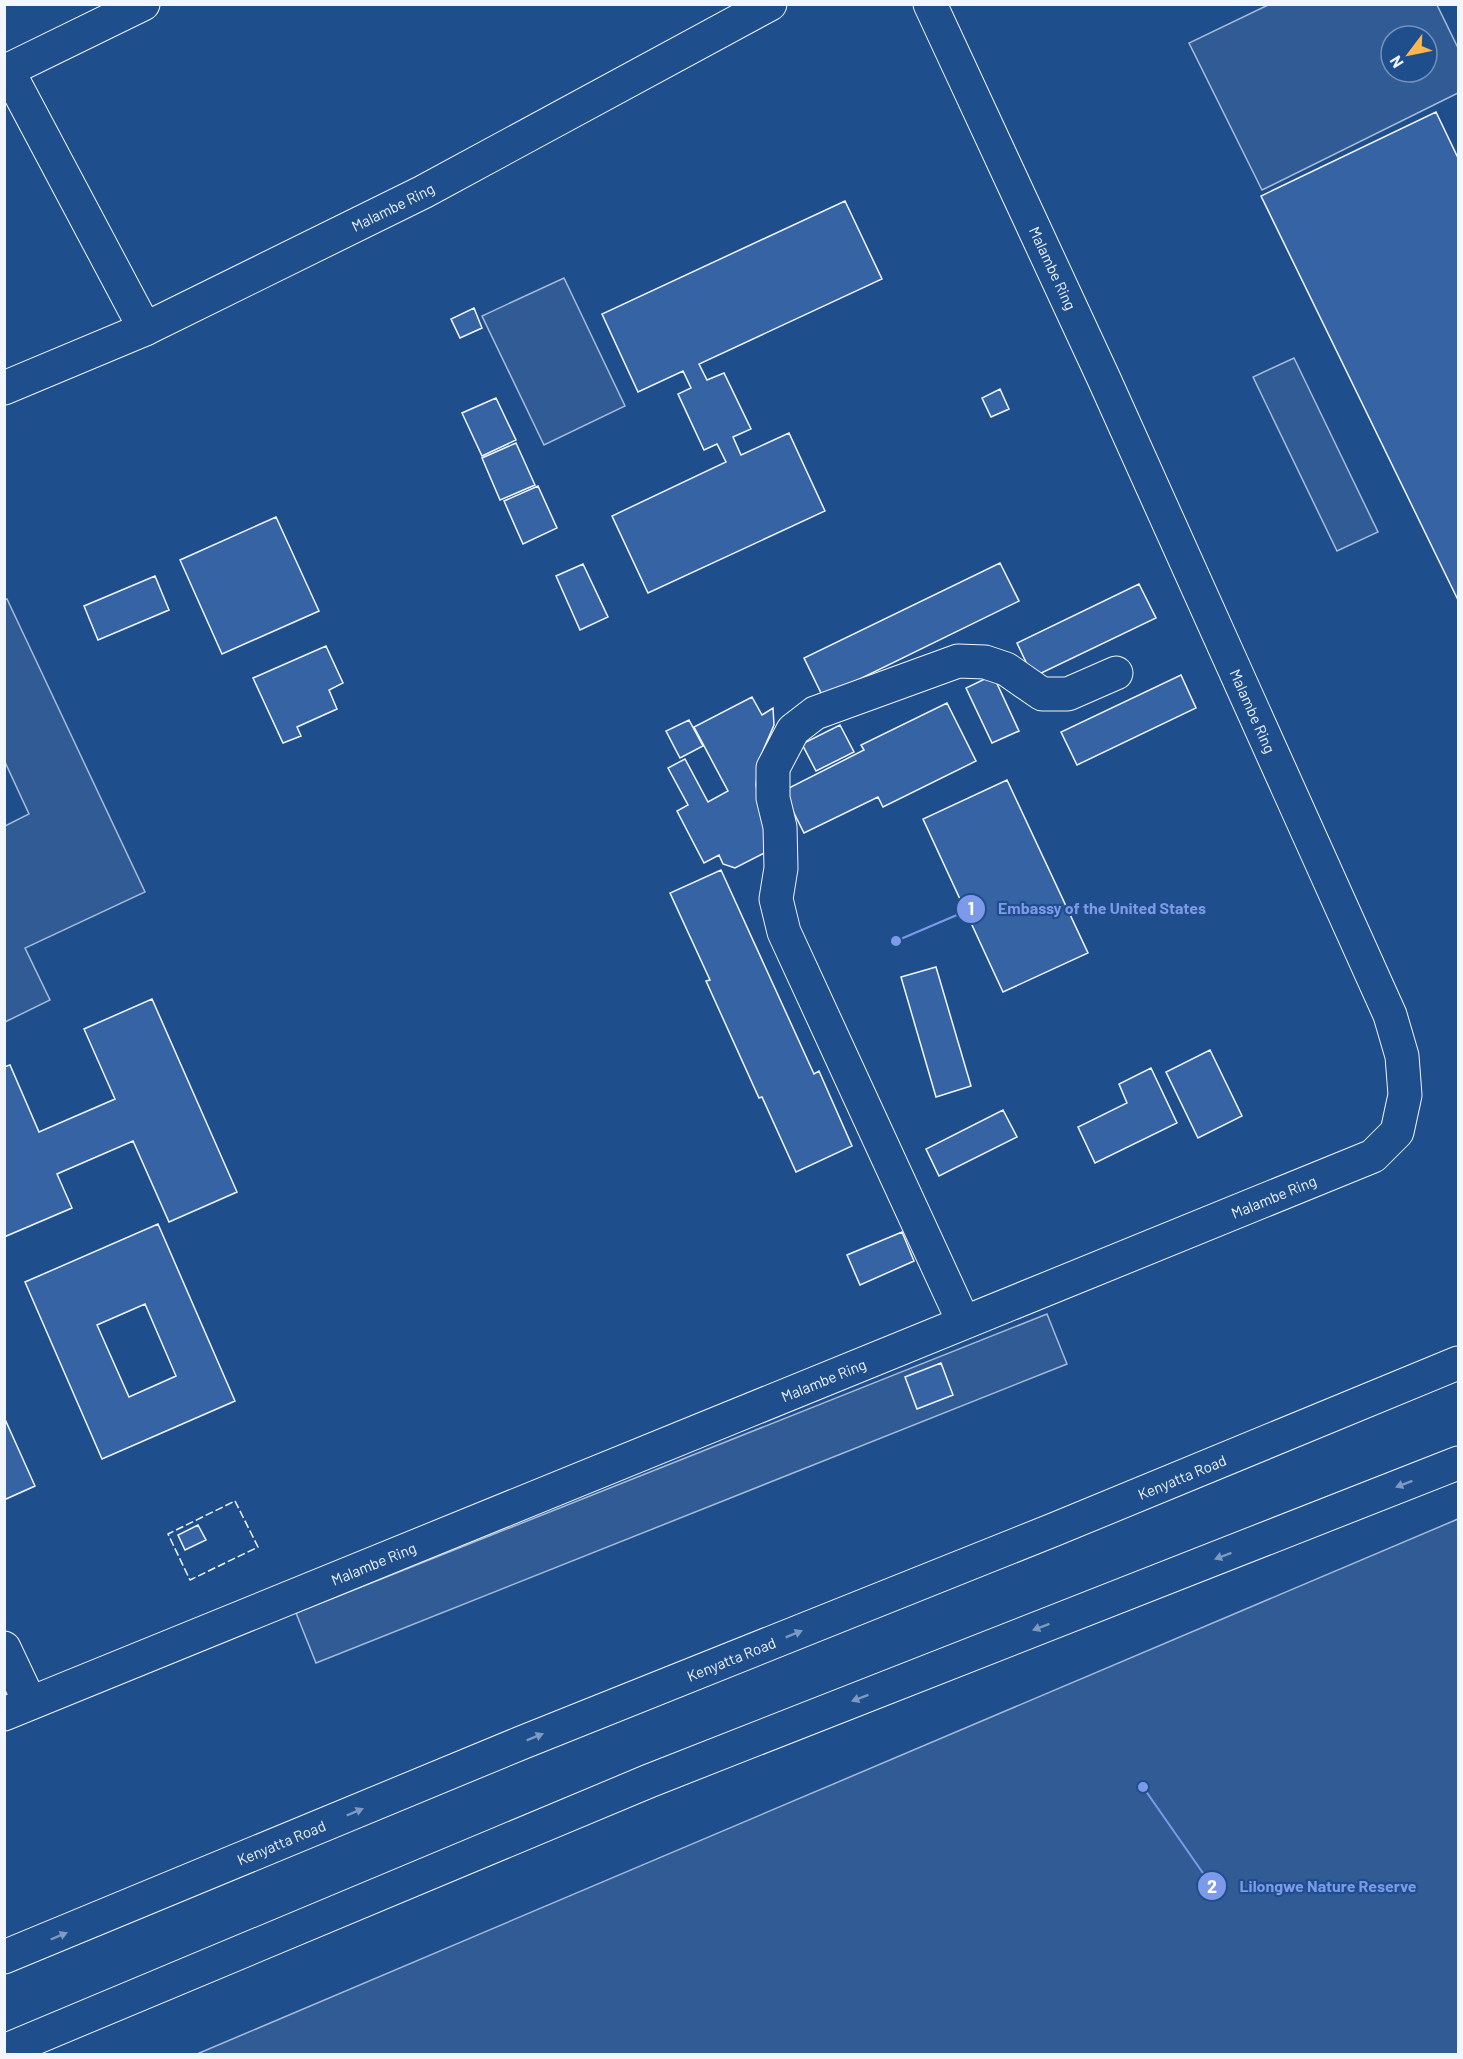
<svg xmlns="http://www.w3.org/2000/svg" width="1463" height="2059" font-family="Barlow,sans-serif">
<style>
.built{fill:#305b95;stroke:#a8bbd7;stroke-width:1.5;fill-rule:evenodd}
.building{fill:#3563a3;stroke:#f2f6ff;stroke-width:1.5;fill-rule:evenodd}
.lines{fill:none;stroke-linecap:round;stroke-linejoin:round}
.minor-casing{stroke:#f2f6ff;stroke-width:35}
.major-casing{stroke:#f2f6ff;stroke-width:35}
.minor{stroke:#1f4e8c;stroke-width:33}
.major{stroke:#1f4e8c;stroke-width:33}
.fence{stroke:#f2f6ff;stroke-width:1.5;stroke-dasharray:8 3;stroke-linecap:butt}
.oneway{fill:#7e9ac0}
.labels{text-anchor:middle;dominant-baseline:central;stroke-width:4.5;stroke-linejoin:round;paint-order:stroke}
.street-label{font-size:15px;fill:#f2f6ff;stroke:#1f4e8c}
.leader{fill:none;stroke:#7d9aea;stroke-width:2}
.callout-dot{fill:#7d9aea;stroke:#1f4e8c;stroke-width:2}
.mark-label{font-size:18px;text-anchor:middle;font-weight:bold;fill:#fff}
.callout-label{font-size:16px;text-anchor:middle;font-weight:bold;fill:#7d9aea;stroke:#1f4e8c;stroke-width:4.5;stroke-linejoin:round;paint-order:stroke}
</style>
<rect width="100%" height="100%" fill="#1f4e8c"/>
<path class="built" d="M1268 5H1437L1458 48V93L1262 190 1189 43ZM1391 36H1427V72H1391Z
M564 278 625 406 544 445 482 316Z
M1294 358 1378 532 1337 551 1253 377Z
M7 599 145 892 25 948 50 1000 5 1022V826L29 814 5 762 4 600Z
M1047 1314 1067 1364 316 1663 296 1613Z
M1458 1519V2054H197Z"/>
<path class="building" d="M1436 112 1458 158V600L1261 196Z
M845 201 882 279 699 364 707 380 724 373 751 429 733 437 741 455 789 433 825 511 648 593 612 516 726 462 717 444 704 450 678 394 691 388 683 371 638 392 602 314Z
M474 308 482 328 460 338 451 319Z
M1000 389 1009 409 991 417 982 398Z
M496 398 516 440 482 456 462 413Z
M516 443 535 485 500 500 482 458Z
M538 486 557 528 523 544 504 501Z
M276 517 319 611 222 654 180 560Z
M1000 563 1019 601 823 697 804 658Z
M583 564 608 617 580 630 556 576Z
M155 576 169 610 98 640 84 606Z
M1139 584 1156 618 1033 677 1017 643Z
M326 646 343 683 329 690 337 709 297 727 301 736 283 743 253 678Z
M993 675 1019 731 992 743 966 688Z
M1181 675 1196 708 1077 765 1061 732Z
M752 697 762 715 773 708 774 725 759 760 756 785 761 808 772 849 735 868 723 864 719 855 704 863 677 811 688 805 668 768 685 759 708 802 728 791 694 727Z
M947 703 976 761 883 807 878 797 804 833 783 791 864 750 861 745Z
M689 720 703 746 680 758 666 731Z
M840 725 854 752 816 771 802 744Z
M1007 780 1088 953 1003 992 923 819Z
M721 870 814 1074 819 1071 852 1146 796 1172 762 1097 759 1098 706 981 710 980 670 893Z
M936 967 971 1086 936 1097 901 977Z
M152 999 237 1192 169 1222 133 1141 57 1174 72 1208 4 1237V1067L10 1065 39 1132 115 1099 84 1029Z
M1210 1050 1242 1116 1198 1138 1166 1072Z
M1151 1068 1177 1123 1095 1163 1078 1127 1127 1103 1119 1084Z
M1003 1110 1017 1137 939 1176 926 1149Z
M158 1224 235 1401 102 1459 25 1282ZM145 1304 176 1376 129 1397 97 1325Z
M902 1232 914 1261 860 1285 847 1255Z
M941 1363 953 1395 917 1409 905 1377Z
M4 1417 35 1486 6 1499 4 1497Z
M198 1525 206 1540 185 1550 178 1535Z"/>
<g class="lines">
<g class="minor-casing">
<g id="minor">
<path d="M8 71 145 329"/>
<path d="M4 72 143 4"/>
<path id="s1" d="M4 388 145 329 423 192 770 4"/>
<path d="M963 1321 784 932 776 899 781 868 780 827 773 798V768L793 730 815 713 958 661 985 662 1006 669 1042 694H1068L1116 673"/>
<path d="M4 1648 30 1703"/>
<path id="s2" d="M4 1714 1373 1156 1397 1132 1405 1095 1402 1056 1390 1015 1104 379 930 4"/>
</g>
</g>
<g class="major-casing">
<g id="major">
<path id="s3" d="M4 1957 521 1743 1053 1530 1458 1363"/>
<path d="M4 2051 649 1781 1458 1463"/>
</g>
</g>
<use href="#minor" class="minor"/>
<use href="#major" class="major"/>
<path class="fence" d="M235 1501 258 1547 190 1580 168 1534Z"/>
</g>
<defs><path id="oneway-solid" d="M-6-.8H1V-3.2L6.5 0L1 3.2V.8H-6Z" transform="scale(1.5)"/></defs>
<g class="oneway">
<use href="#oneway-solid" transform="translate(1404 1484) rotate(159)"/>
<use href="#oneway-solid" transform="translate(1223 1556) rotate(159)"/>
<use href="#oneway-solid" transform="translate(1041 1627) rotate(159)"/>
<use href="#oneway-solid" transform="translate(794 1634) rotate(-22)"/>
<use href="#oneway-solid" transform="translate(860 1698) rotate(159)"/>
<use href="#oneway-solid" transform="translate(535 1737) rotate(-22)"/>
<use href="#oneway-solid" transform="translate(355 1812) rotate(-23)"/>
<use href="#oneway-solid" transform="translate(59 1936) rotate(-23)"/>
</g>
<g class="labels">
<g class="street-label">
<text stroke="none"><textPath href="#s1" startOffset="429">Malambe Ring</textPath></text>
<text transform="translate(1053 268) rotate(65)">Malambe Ring</text>
<text transform="translate(1253 711) rotate(66)">Malambe Ring</text>
<text stroke="none"><textPath href="#s2" startOffset="1371">Malambe Ring</textPath></text>
<text stroke="none"><textPath href="#s2" startOffset="885">Malambe Ring</textPath></text>
<text stroke="none"><textPath href="#s3" startOffset="1272">Kenyatta Road</textPath></text>
<text stroke="none"><textPath href="#s2" startOffset="399">Malambe Ring</textPath></text>
<text stroke="none"><textPath href="#s3" startOffset="786">Kenyatta Road</textPath></text>
<text stroke="none"><textPath href="#s3" startOffset="300">Kenyatta Road</textPath></text>
</g>
</g>
<path class="leader" d="M896 941L971 909M1143 1787L1212 1886"/>
<g class="callout-dot">
<circle cx="896" cy="941" r="6"/>
<circle cx="1143" cy="1787" r="6"/>
<circle cx="971" cy="909" r="15"/>
<circle cx="1212" cy="1886" r="15"/>
</g>
<g class="mark-label">
<text x="971" y="915">1</text>
<text x="1212" y="1893">2</text>
</g>
<g class="callout-label">
<text x="1102" y="914">Embassy of the United States</text>
<text x="1328" y="1892">Lilongwe Nature Reserve</text>
</g>
<rect width="1463" height="2059" fill="none" stroke="#f2f6ff" stroke-width="12"/>
<g transform="translate(1409 54) rotate(238)"><circle r="28" fill="#1f4e8c" stroke="#7391ba" stroke-width="1.5"/>
<path d="M0-4.5L10 22L0 15L-10 22Z" fill="#ffb74d"/>
<text y="-9" font-size="16" font-weight="bold" text-anchor="middle" fill="#f2f6ff">N</text>
</g>
</svg>
